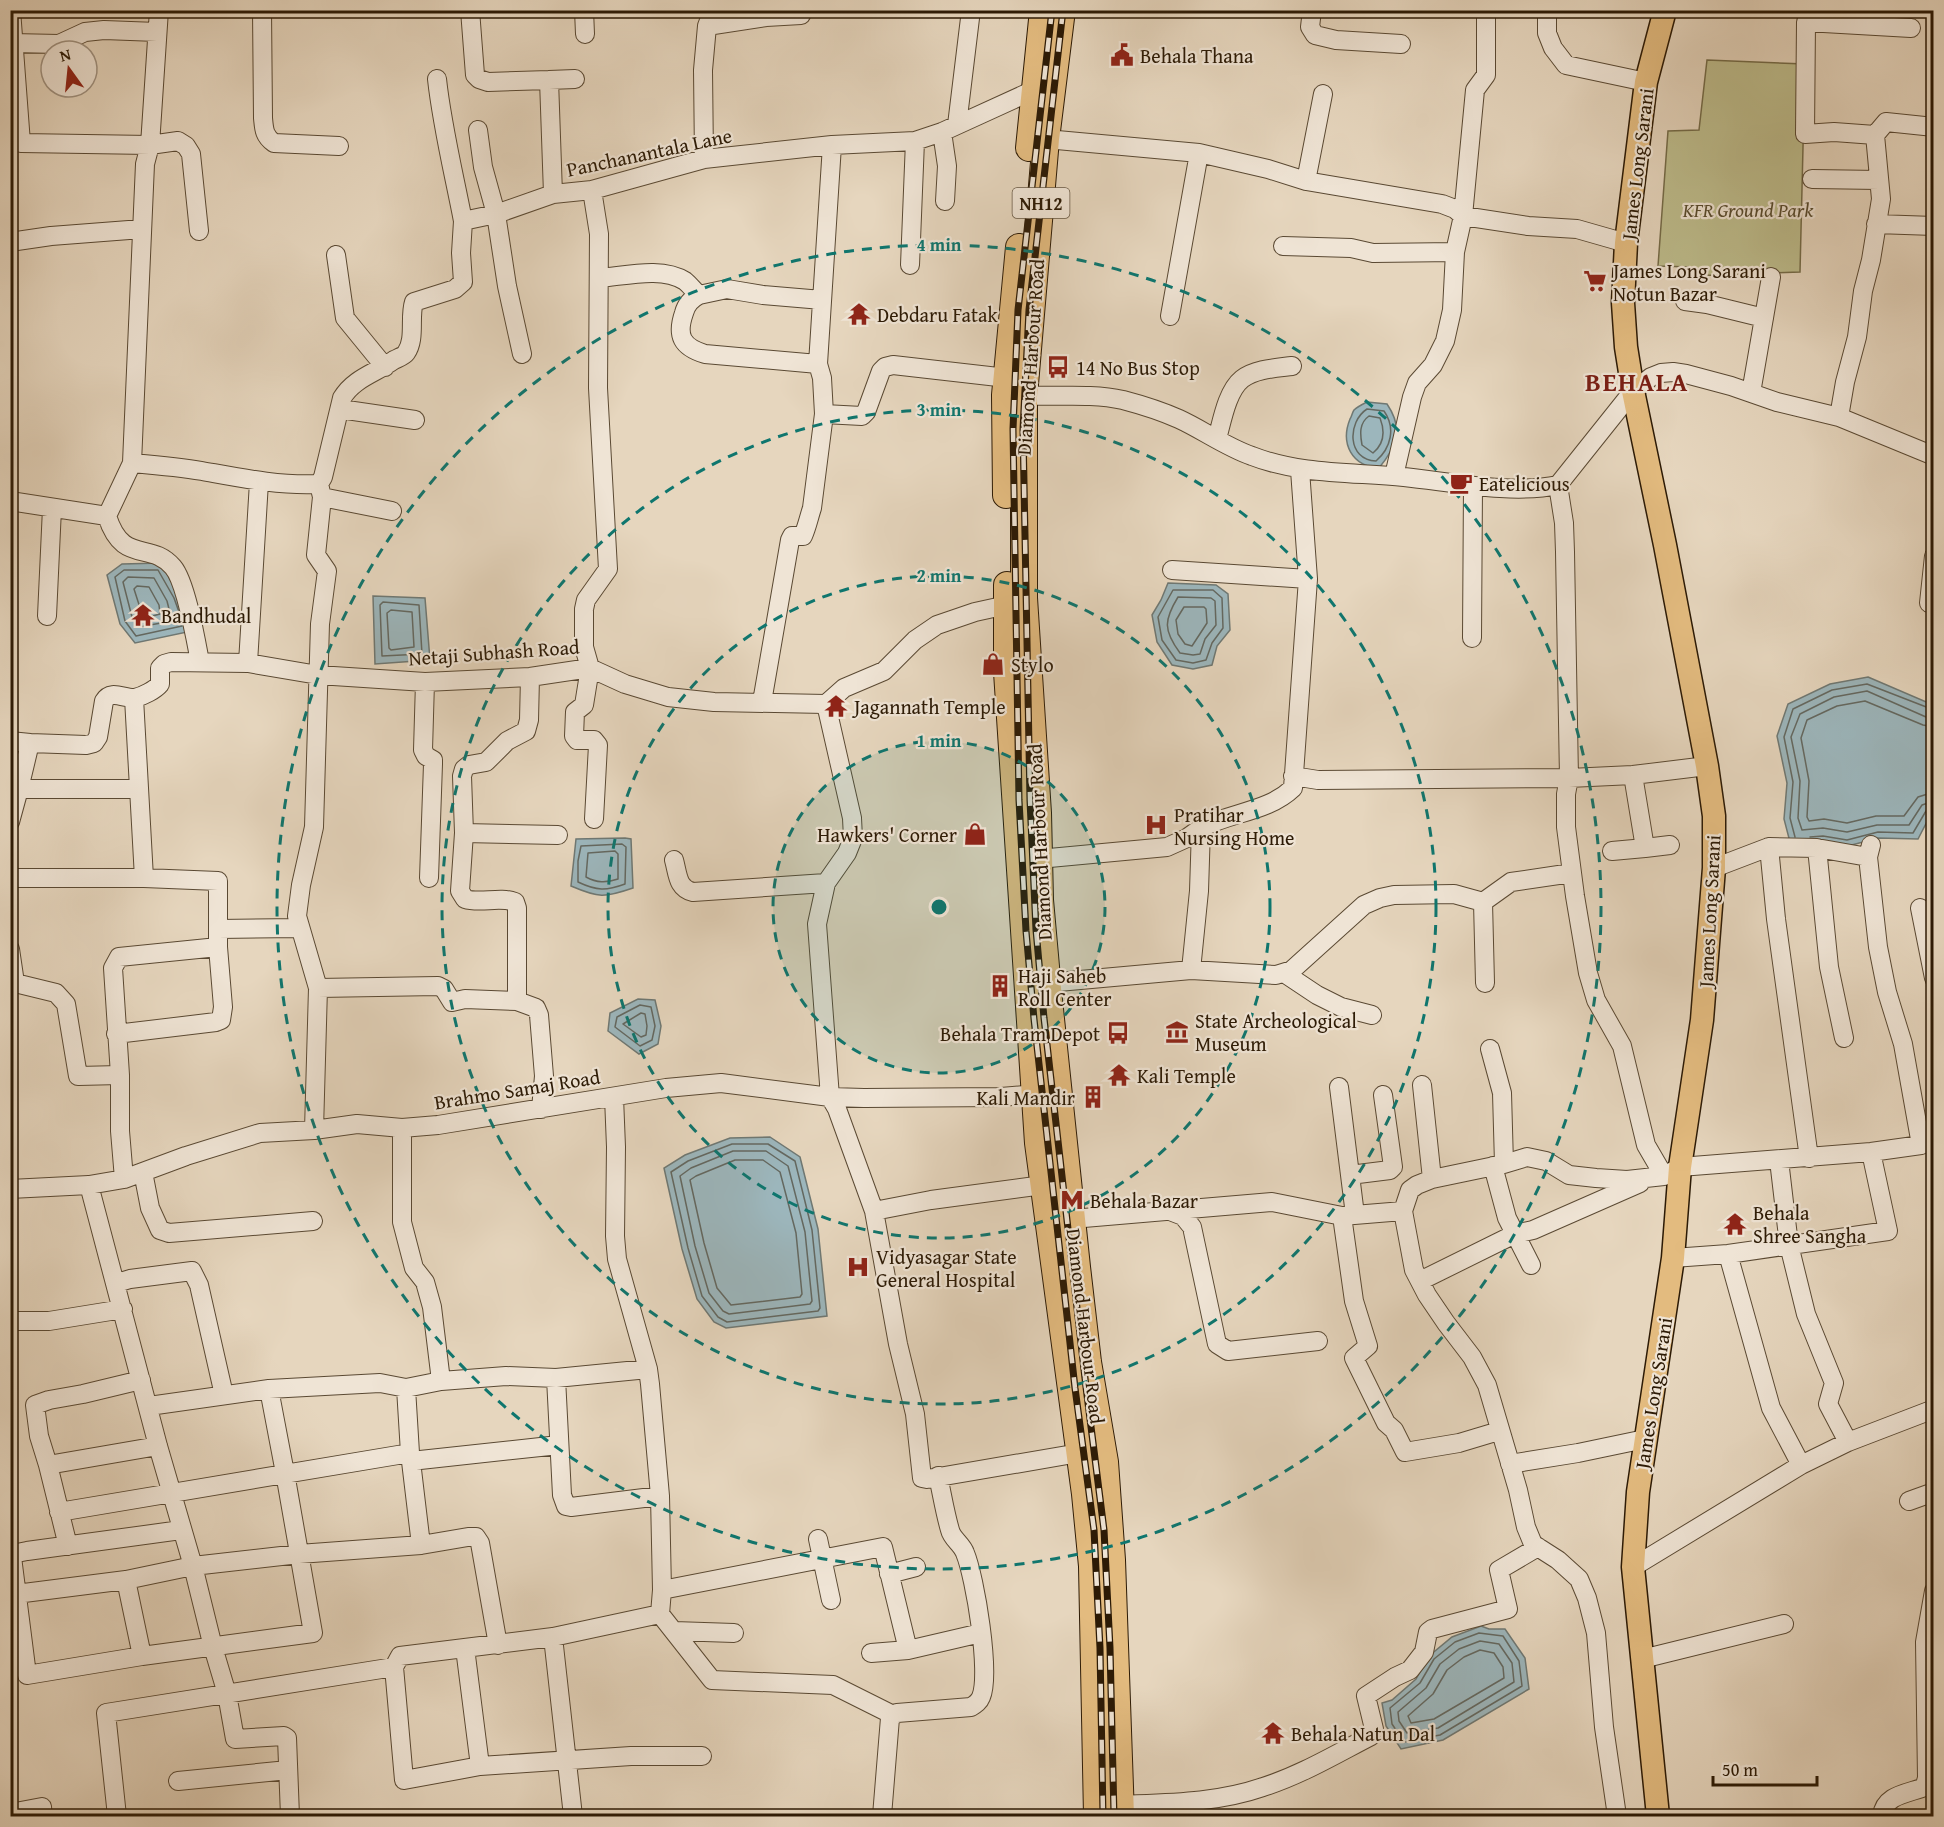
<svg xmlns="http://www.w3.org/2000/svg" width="1944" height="1827" font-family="'Gentium Book Plus',serif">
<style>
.green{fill:#bdbc8c;stroke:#746b48;stroke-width:1.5}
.water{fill:#9cb6bc;stroke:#6f7873;stroke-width:1.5}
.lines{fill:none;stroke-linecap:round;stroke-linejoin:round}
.shore{stroke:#646860;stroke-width:1.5}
.minor-casing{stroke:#5a4933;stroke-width:20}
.major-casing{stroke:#2c1a05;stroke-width:25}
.highway-casing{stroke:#2c1a05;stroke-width:28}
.minor{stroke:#efe4d5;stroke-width:18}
.major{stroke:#e3bb7f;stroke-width:22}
.highway{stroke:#e3bb7f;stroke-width:26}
.rail-casing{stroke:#2c1a05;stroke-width:7}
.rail{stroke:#efe4d5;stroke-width:4.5;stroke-dasharray:14;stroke-linecap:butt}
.ring{fill:none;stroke:#0f766e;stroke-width:3;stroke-dasharray:10 8}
.labels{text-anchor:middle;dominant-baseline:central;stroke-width:4.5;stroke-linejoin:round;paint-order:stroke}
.shield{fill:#efe4d5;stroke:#665743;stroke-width:1.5}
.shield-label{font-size:18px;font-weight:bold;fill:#2c1a05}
.poi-label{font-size:20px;fill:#2c1a05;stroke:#efe4d5;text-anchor:start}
.street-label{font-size:20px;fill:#2c1a05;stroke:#efe4d5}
.park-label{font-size:20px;font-style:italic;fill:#584b2e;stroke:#efe4d5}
.district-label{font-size:26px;font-weight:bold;letter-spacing:1.5px;fill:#7a1f14;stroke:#efe4d5}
.centre{fill:#0f766e;stroke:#efe4d5;stroke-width:3}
.ring-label{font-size:18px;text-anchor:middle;font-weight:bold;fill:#0f766e;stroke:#efe4d5;stroke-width:4.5;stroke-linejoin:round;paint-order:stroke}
</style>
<rect width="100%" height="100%" fill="#e6d6be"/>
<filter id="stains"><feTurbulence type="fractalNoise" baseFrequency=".00333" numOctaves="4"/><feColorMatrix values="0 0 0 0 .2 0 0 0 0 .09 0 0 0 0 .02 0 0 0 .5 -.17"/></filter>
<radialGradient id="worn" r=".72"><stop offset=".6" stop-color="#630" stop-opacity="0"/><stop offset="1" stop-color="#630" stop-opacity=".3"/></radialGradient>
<path class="green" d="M1707 60 1805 64 1800 272 1690 276V267L1658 266 1668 131 1699 130Z"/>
<path class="water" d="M1367 402 1387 404C1404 429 1397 446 1379 468 1352 466 1340 444 1350 419 1352 416 1352 413 1354 410 1357 407 1363 404 1367 402Z
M162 563 180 595 192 631 135 643 120 624 107 575 122 564Z
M1168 583 1216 585 1228 594 1230 630 1217 646 1212 665 1193 669 1172 665 1157 642 1152 615 1161 600Z
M373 596 425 598 430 660 375 664Z
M1868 677 1931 704 1934 731 1933 810 1918 839 1878 838 1848 846H1791L1784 819 1787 783 1777 736 1788 704 1830 684Z
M625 838 631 839 633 888C604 898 599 898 571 886L576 839Z
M638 999 655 1000 661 1026 658 1044 639 1054 608 1031 610 1013Z
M770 1137 800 1157 818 1229 827 1316 726 1328 714 1322 697 1299 682 1249 664 1168 685 1155 730 1138Z
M1481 1626 1489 1629H1505L1525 1658 1529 1689 1443 1740 1401 1749 1386 1726 1382 1703 1392 1700 1416 1679 1429 1656 1452 1637Z"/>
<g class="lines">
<path class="shore" d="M1367 409 1384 411C1396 428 1391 448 1376 461 1347 460 1347 422 1367 409Z
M1369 416 1380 418C1385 431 1384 444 1373 453L1362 445C1360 434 1359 423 1369 416Z
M128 577 154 578 167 601 172 621 139 627 132 617 123 582Z
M137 586 149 587 159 605 160 614 145 618 143 617 134 589Z
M1173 590H1213L1222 598 1223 628 1212 643 1206 660 1193 663 1176 660 1162 640 1158 617Z
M1178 597 1211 598 1215 601 1216 625 1205 639 1200 654 1193 655 1180 653C1163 630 1164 620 1178 597Z
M383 602 419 605 422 654 382 656 380 605Z
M1184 607H1204L1206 609 1207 623 1192 646 1185 644 1178 634 1176 620Z
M391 610 412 612 414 647 391 650 389 648 387 613Z
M179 612 174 598 158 570H124L115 577 125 621 136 636 182 626
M1934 718 1926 717 1867 691 1834 697 1800 714 1791 737 1800 781 1798 818 1802 830 1823 828 1847 832 1877 825H1909L1922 805 1934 801
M1934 727 1923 725 1865 701 1837 706 1807 720 1801 738 1809 781 1807 817 1809 821 1824 819 1847 823 1876 816H1904L1918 797 1934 792
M1795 837 1790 818 1793 782 1784 737 1793 709 1832 690 1867 684 1934 710
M1810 837 1823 836 1847 840 1878 832 1913 833 1926 811 1934 809
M622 844 626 847 625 884C606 891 597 891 578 882V861L581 846Z
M615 851 618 854V879C606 883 597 883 586 877L588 853Z
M640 1005 651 1007 655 1026 652 1040 640 1046 615 1027 617 1017Z
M641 1013 645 1014 647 1026 646 1035 641 1037 623 1024Z
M732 1144H768L795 1161 812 1230 820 1308 818 1311 727 1322 718 1317 702 1296 688 1248 671 1172 688 1161Z
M733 1151H766L788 1166 805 1232 812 1301 810 1304 729 1314 723 1311 709 1293 695 1246 680 1176 691 1168Z
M735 1160H763L780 1172 796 1233 802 1294 800 1297 731 1305 717 1288 704 1243 690 1180 696 1176Z
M1479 1633 1503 1636 1519 1661 1522 1686 1440 1735 1404 1742 1392 1724 1390 1708 1420 1683 1434 1659 1455 1642Z
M1480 1641 1499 1644 1512 1663 1514 1682 1438 1728 1407 1733 1399 1721 1398 1712 1426 1688 1440 1664 1459 1649Z
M1480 1650 1494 1653 1503 1667 1504 1678 1434 1719 1411 1723 1408 1716 1433 1694 1447 1670 1464 1657Z"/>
<g class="minor-casing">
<path id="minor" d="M11 10 21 143
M262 10 263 118C264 129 264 136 274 143L339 146
M470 10 475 75 479 79 488 82 549 80 553 194 592 190 704 159 832 145 915 141 942 132 1034 90
M584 10 585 34
M1312 10 1310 27 1315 35 1336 40 1401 44
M1547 10V33L1553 48 1566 65 1646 82
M707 26 766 17 801 15
M12 43 59 44 85 32 104 30 157 32
M437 79C442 126 454 174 463 221
M549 80 575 79
M957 125 971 10
M478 130 483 167 496 214 507 286 522 354
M942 132 947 166 945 201
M1875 135 1834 132 1805 134 1806 22 1911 28
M10 138 21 143 150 145 178 141 186 146 191 154 199 231
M1046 139 1199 153 1268 169 1306 181 1442 204 1455 209 1463 216 1528 226 1577 229 1626 243
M704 159 703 70 707 26 713 10
M1812 179 1879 180
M1306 181 1323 94
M592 190 599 234 598 388 608 569 586 600 584 609V647L590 668 584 705 575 712 574 736 577 740H594L598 745 594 819
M1876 224 1934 226
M10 242 51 236 142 229
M1283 246 1351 248 1373 253 1455 252
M336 255 345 318 385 367
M910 265 915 141
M599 278C625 276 662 266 685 281 690 285 694 291 699 295L727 289 763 295 822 300
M699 295C691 299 686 305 684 313 676 336 682 347 705 354L818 364
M1685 301 1707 304 1764 318
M1170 316 1199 153
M1751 393 1771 277
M1014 395C1049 398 1088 392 1123 400 1142 405 1161 411 1179 419 1203 430 1226 447 1252 456 1301 475 1353 472 1404 477 1452 482 1512 495 1558 485L1633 391 1651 377 1661 373 1673 372 1686 374 1731 386 1777 402 1839 417 1934 456
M340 409 415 420
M824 414 822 378 818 364 832 145
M1839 417 1845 382 1857 337 1863 291 1871 260 1881 199 1875 135 1886 122 1934 127
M1217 439C1222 421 1227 391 1242 379 1255 369 1276 368 1292 366
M132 463C155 465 179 467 202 471 241 478 279 486 319 484L323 477 342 398C354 378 376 373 394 360 398 358 404 356 406 353 416 339 409 317 414 302L455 289 463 282 461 253 463 221 496 214 553 194
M1394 476 1412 397 1417 383 1433 365 1445 341 1452 310 1455 252 1463 216 1475 90 1486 75V10
M1558 485 1564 523 1565 552 1569 778 1566 794V827L1575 896 1588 973 1596 1000 1622 1046 1646 1145 1664 1176
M322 497 392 511
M10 501 107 516
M107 516 132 463 145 164 150 145 159 10
M107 516C123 566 150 540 173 567 186 582 196 641 200 662
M1172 570 1308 579
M1929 603 1934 556
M47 616 52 508
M1472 638 1473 486
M248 663 259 482
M530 677 529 720 526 731 507 741 486 762 469 765 464 769 462 776 464 833 460 891 465 899C481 904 499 896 515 902L517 908V1001L536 1008 539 1015 544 1076 541 1109
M425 682 423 750 426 756 433 760V764L429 878
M134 698 144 878
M762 702 790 540 792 536H803C807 527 809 517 812 508L824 414 862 416 866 412 881 371 885 367 893 365 1007 378
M826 704 852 818 853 838 847 853 826 883 817 924 830 1097 837 1109 874 1211 898 1344 915 1414 922 1478 927 1479 1079 1453 1089 1449
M10 741 30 743
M1293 776 1318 780 1569 778 1633 775 1707 766
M10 788 19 789 30 743 86 745 94 743 98 737 104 701C111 689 124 699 135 698 143 696 155 690 160 684V668L164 664 171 662 248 663 318 675 425 682 530 677 590 668 625 684 668 697 714 702 826 704 844 688 884 671 915 640 937 625 975 612 1007 605
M10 822 19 789H138
M464 833 558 835
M1871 845 1868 857 1878 947 1887 992 1903 1044 1921 1145
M1769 847 1776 919 1809 1158
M1645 848 1670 845
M1817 848 1829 967 1844 1038
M1612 851 1645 848 1633 775
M674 860C678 874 677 888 693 892L826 883
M1028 860 1167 847 1187 838 1201 828
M1714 868 1769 847 1817 848 1868 857
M10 878H144L218 881V947L223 1007 221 1020 216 1022 116 1034
M1483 902 1485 983
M1920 908 1934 978
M218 929 299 928
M10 949 15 983 56 993 66 1004 78 1076 120 1075
M1191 970 1199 891 1201 828C1231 812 1268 812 1293 788L1308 579 1300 470
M1284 973 1317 995 1341 1007 1372 1015
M1047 983 1191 970 1276 975 1292 970 1364 905 1380 898 1394 895 1454 894 1483 902 1511 882 1572 873
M318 988 438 986 444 989 452 1002 465 999 517 1001
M1490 1049 1502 1093 1504 1164
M1422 1085 1432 1179
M1339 1087 1355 1215
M614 1097 616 1147 615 1236 617 1259 648 1369 650 1384 660 1496 662 1590 660 1614 712 1680 833 1685 893 1715
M402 1128V1222L414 1268 425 1282 432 1307 441 1381
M314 1130 318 988 297 916 301 885 314 827 320 624 327 571 316 555 322 497 319 484
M1779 1160 1789 1245 1806 1314 1834 1383 1828 1404 1848 1442
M1493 1166 1507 1218 1531 1265
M143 1172 150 1208 160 1230 169 1233 313 1221
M1350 1175 1390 1170 1393 1167 1383 1095
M124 1179 120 1131V1075L113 968 119 957 218 947
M89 1185 158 1446 193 1566 213 1647 227 1694 235 1739 284 1736 287 1738 290 1816
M10 1189 89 1185 124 1179 186 1156 260 1133 314 1130 357 1124 402 1128 438 1125 666 1088 721 1083 830 1097 864 1098 1001 1097 1036 1094
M874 1211 931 1200 1043 1185
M1170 1211 1183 1216 1192 1227 1217 1344 1228 1351 1318 1341
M1342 1216 1354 1301 1368 1346 1354 1358 1386 1423 1394 1430 1405 1452 1459 1443 1499 1431
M1072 1219 1272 1202 1342 1216 1403 1211
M1728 1254 1771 1408 1801 1465
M1673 1258 1728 1254 1888 1231 1871 1152
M1420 1281 1515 1234 1533 1230 1640 1183
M117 1283 130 1279 192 1271 199 1285 224 1395
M10 1321H49L123 1309
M556 1378 562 1495 566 1506 571 1507 660 1496
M141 1380 83 1394 49 1400 35 1405 39 1436 48 1465 158 1446
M406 1388 410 1453 421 1545
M149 1406 269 1389 380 1383 406 1388 441 1381 506 1376 556 1378 648 1369
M411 1461 559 1445
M1510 1464 1578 1453 1645 1439
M48 1465 68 1546
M1909 1501 1934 1492
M59 1512 410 1453
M181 1530 27 1551 17 1553 12 1557 27 1675 142 1656 313 1633 285 1473 269 1389
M818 1539 831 1600
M1633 1567 1801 1465 1848 1442 1934 1409
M889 1574 916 1567
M126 1580 142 1656
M662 1590 883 1547 908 1650
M16 1594 126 1580 193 1566 299 1554 421 1545 468 1537H476L480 1543 498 1645
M674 1631 734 1633
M553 1637 573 1816
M1925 1642 1934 1591
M465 1648 480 1766
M871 1653 908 1650 981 1633
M1642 1659 1784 1624
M394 1667 404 1780 480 1766 631 1756H702
M178 1781 288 1770
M1121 1805C1168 1803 1217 1803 1263 1787 1301 1775 1336 1754 1371 1736L1374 1729 1366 1696 1395 1677 1410 1670 1424 1652 1428 1632 1432 1629 1508 1609 1499 1570 1538 1547
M10 1813 42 1807 43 1816
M117 1816 106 1713 394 1667 400 1656 553 1637 660 1614
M882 1816 890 1718 897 1713 971 1707C976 1704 979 1702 981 1697 991 1674 975 1577 965 1553 962 1544 952 1539 950 1530 945 1513 942 1494 938 1476
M1617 1816 1604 1727 1596 1633 1587 1598 1579 1579 1558 1560 1533 1544 1526 1527 1518 1490 1487 1385 1472 1357 1446 1323 1427 1295 1414 1270 1403 1211 1410 1190 1417 1185 1432 1179 1504 1164 1527 1157 1546 1161 1569 1175 1596 1178 1627 1180 1664 1176 1680 1167 1871 1152 1921 1145 1934 1138
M1882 1816C1884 1796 1904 1794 1922 1788L1925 1785 1927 1778 1925 1642 1934 1641"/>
</g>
<g class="major-casing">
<path id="major" d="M1658 1816 1633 1567 1638 1492 1673 1258 1680 1167 1702 1020 1714 868V816L1707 766 1665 545 1633 391 1626 347 1623 303 1626 243 1646 82 1665 10"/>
</g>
<g class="highway-casing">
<path id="highway" d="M1062 10 1046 139 1024 396V598L1038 813 1040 900 1049 1000 1077 1267 1088 1362 1105 1462 1112 1560 1121 1816
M1029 148 1043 10
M1006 495 1005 395 1019 247
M1007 585V672L1038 1143 1085 1494 1092 1566 1097 1816"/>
</g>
<use href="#minor" class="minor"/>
<use href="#major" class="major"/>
<use href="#highway" class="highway"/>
<g class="rail-casing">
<path id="rail" d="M1052 10 1018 310 1013 429 1019 800 1026 931 1034 1019 1075 1388 1094 1530 1100 1648 1103 1816
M1063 10 1029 310 1023 430 1030 800 1036 930 1044 1018 1086 1387 1104 1530 1110 1648 1114 1816"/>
</g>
<use href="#rail" class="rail"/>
</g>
<circle cx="939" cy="907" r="166" fill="#0f766e" fill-opacity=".12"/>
<g class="ring">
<circle cx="939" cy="907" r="166"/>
<circle cx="939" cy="907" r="331"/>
<circle cx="939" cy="907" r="497"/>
<circle cx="939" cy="907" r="662"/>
</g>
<defs>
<g id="civic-bare" transform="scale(1.8)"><path d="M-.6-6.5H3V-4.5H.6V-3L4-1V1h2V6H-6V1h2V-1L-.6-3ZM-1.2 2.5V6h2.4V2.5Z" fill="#8f2418" stroke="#efe4d5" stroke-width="2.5" paint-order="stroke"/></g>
<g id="supermarket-bare" transform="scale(1.8)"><path d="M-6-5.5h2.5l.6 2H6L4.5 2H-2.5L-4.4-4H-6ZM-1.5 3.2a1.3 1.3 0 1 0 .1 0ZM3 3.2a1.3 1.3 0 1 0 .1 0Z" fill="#8f2418" stroke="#efe4d5" stroke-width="2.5" paint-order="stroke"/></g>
<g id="temple-bare" transform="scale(1.8)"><path d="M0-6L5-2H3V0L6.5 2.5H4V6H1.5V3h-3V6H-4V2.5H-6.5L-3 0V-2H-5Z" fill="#8f2418" stroke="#efe4d5" stroke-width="2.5" paint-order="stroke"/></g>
<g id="bus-bare" transform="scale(1.8)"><path d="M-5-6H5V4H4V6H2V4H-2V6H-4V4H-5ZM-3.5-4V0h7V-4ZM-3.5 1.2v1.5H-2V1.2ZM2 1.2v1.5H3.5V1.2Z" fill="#8f2418" stroke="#efe4d5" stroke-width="2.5" paint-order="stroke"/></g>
<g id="cafe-bare" transform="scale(1.8)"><path d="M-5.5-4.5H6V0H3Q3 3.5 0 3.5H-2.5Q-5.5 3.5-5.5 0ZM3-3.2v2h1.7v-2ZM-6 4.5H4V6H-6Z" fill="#8f2418" stroke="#efe4d5" stroke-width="2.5" paint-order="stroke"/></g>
<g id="shop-bare" transform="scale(1.8)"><path d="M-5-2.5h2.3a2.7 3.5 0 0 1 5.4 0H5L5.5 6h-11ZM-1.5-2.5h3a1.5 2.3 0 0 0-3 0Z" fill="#8f2418" stroke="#efe4d5" stroke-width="2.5" paint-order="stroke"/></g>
<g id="hospital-bare" transform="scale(1.8)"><path d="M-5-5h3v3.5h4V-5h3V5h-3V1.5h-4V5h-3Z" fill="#8f2418" stroke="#efe4d5" stroke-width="2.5" paint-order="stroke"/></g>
<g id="building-bare" transform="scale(1.8)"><path d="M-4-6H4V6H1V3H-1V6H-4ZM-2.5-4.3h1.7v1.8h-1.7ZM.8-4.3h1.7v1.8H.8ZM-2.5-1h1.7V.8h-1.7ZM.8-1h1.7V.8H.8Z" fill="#8f2418" stroke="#efe4d5" stroke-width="2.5" paint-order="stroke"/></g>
<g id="museum-bare" transform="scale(1.8)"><path d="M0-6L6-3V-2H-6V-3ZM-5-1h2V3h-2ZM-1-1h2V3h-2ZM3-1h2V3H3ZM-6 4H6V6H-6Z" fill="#8f2418" stroke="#efe4d5" stroke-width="2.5" paint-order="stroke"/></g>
<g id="metro-bare" transform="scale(1.8)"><path d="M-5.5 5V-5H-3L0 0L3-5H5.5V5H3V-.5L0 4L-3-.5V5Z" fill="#8f2418" stroke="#efe4d5" stroke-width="2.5" paint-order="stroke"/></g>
</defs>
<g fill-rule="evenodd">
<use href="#civic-bare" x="1122" y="55"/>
<use href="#supermarket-bare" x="1595" y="281"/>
<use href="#temple-bare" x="859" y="314"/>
<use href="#bus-bare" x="1058" y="367"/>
<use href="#cafe-bare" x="1461" y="483"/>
<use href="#temple-bare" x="143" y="615"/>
<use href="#shop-bare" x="993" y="664"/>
<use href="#temple-bare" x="836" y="706"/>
<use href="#hospital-bare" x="1156" y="825"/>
<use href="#shop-bare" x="975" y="834"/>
<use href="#building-bare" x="1000" y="986"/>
<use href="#museum-bare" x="1177" y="1032"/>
<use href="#bus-bare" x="1118" y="1033"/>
<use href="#temple-bare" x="1119" y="1075"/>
<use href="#building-bare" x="1093" y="1097"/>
<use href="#metro-bare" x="1072" y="1200"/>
<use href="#temple-bare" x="1735" y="1224"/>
<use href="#hospital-bare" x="858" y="1267"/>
<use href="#temple-bare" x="1273" y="1733"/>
</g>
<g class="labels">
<rect class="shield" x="1012.5" y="188" width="57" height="30" rx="4.5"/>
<g class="shield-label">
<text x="1041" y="203">NH12</text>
</g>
<g class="poi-label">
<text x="1140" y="55">Behala Thana</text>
<text x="1613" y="270">James Long Sarani<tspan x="1613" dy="23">Notun Bazar</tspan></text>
<text x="877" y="314">Debdaru Fatak</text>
<text x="1076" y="367">14 No Bus Stop</text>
<text x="1479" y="483">Eatelicious</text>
<text x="161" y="615">Bandhudal</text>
<text x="1011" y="664">Stylo</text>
<text x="854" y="706">Jagannath Temple</text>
<text x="1174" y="814">Pratihar<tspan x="1174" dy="23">Nursing Home</tspan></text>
<text x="957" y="834" text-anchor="end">Hawkers' Corner</text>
<text x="1018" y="975">Haji Saheb<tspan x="1018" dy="23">Roll Center</tspan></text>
<text x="1195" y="1020">State Archeological<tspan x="1195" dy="23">Museum</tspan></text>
<text x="1100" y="1033" text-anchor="end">Behala Tram Depot</text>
<text x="1137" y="1075">Kali Temple</text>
<text x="1075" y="1097" text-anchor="end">Kali Mandir</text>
<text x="1090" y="1200">Behala Bazar</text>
<text x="1753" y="1212">Behala<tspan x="1753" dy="23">Shree Sangha</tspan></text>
<text x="876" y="1256">Vidyasagar State<tspan x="876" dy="23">General Hospital</tspan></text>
<text x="1291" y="1733">Behala Natun Dal</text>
</g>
<g class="street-label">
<text transform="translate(649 152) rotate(-12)">Panchanantala Lane</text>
<text transform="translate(1637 164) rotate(-83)">James Long Sarani</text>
<text transform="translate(1030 357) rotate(-86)">Diamond Harbour Road</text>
<text transform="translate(494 652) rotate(-4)">Netaji Subhash Road</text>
<text transform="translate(1039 842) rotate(-93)">Diamond Harbour Road</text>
<text transform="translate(1709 911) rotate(-87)">James Long Sarani</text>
<text transform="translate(517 1089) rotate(-9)">Brahmo Samaj Road</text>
<text transform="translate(1086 1326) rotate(83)">Diamond Harbour Road</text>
<text transform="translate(1653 1393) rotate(-81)">James Long Sarani</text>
</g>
<g class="park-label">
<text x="1748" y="209">KFR Ground Park</text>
</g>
<g class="district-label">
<text x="1637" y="381">BEHALA</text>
</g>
</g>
<circle cx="939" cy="907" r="9" class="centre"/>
<g class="ring-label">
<text x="939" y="251">4 min</text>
<text x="939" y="416">3 min</text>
<text x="939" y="582">2 min</text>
<text x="939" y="747">1 min</text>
</g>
<rect width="1944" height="1827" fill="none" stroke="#e6d6be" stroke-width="36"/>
<rect x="12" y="12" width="1920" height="1803" fill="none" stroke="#2c1a05" stroke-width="3"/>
<rect x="18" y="18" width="1908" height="1791" fill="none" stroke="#2c1a05" stroke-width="1.5"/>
<g transform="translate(69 69) rotate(345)"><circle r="28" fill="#efe4d5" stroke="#a19382" stroke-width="1.5"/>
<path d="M0-4.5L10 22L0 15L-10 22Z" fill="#8f2418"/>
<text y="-9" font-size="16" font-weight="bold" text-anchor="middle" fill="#2c1a05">N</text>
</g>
<path d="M1713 1776v9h104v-9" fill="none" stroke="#2c1a05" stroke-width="3"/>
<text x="1722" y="1776" font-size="18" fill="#2c1a05" stroke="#efe4d5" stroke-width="4.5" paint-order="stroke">50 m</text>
<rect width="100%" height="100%" filter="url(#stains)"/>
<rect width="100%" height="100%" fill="url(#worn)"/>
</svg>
